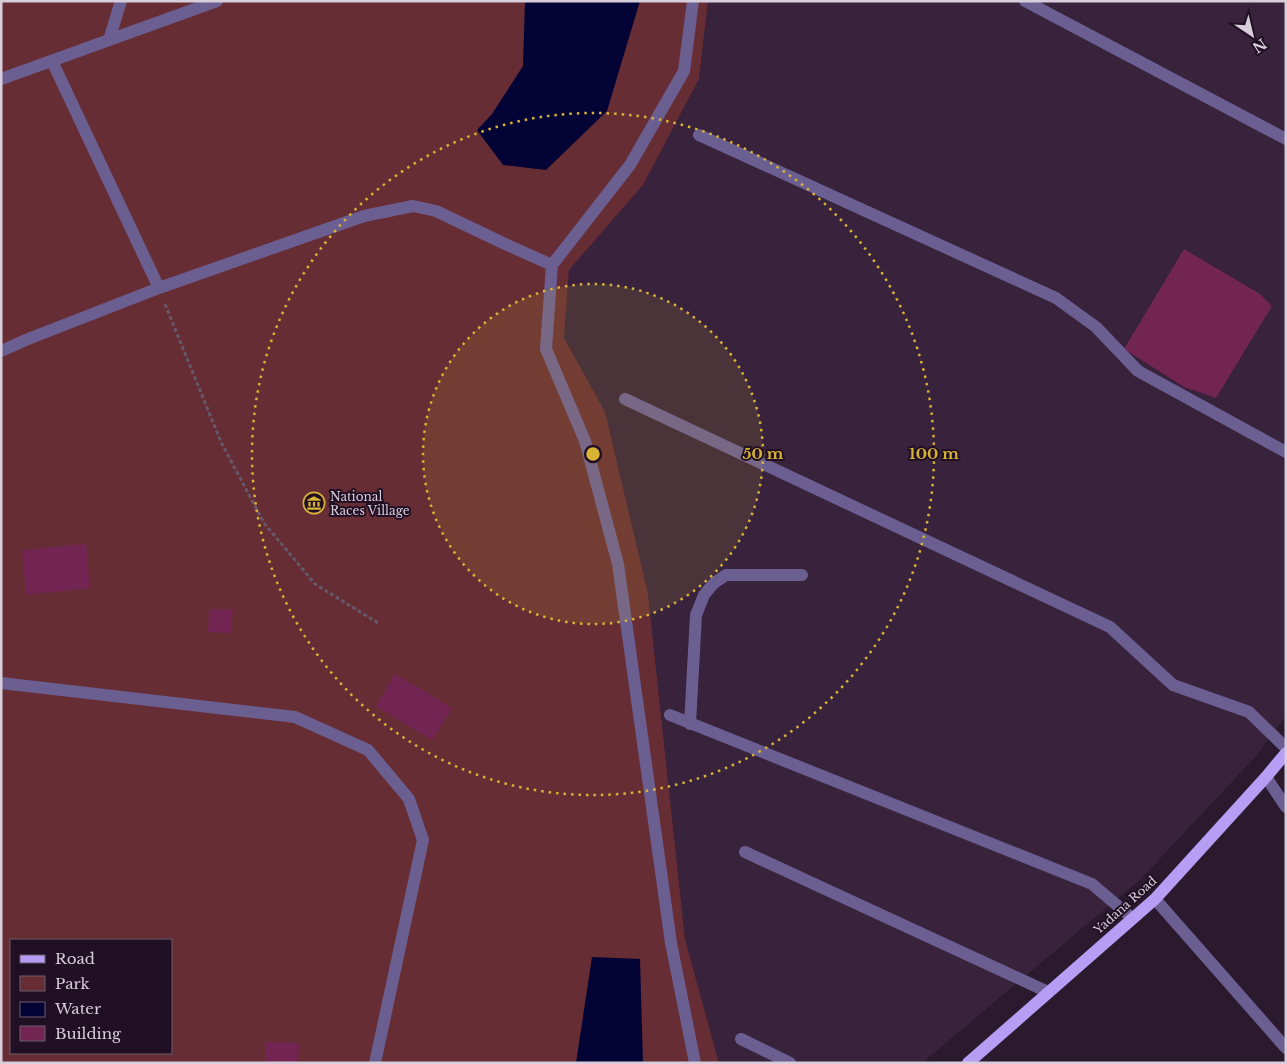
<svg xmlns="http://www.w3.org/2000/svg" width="1287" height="1064" font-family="'Libre Baskerville',serif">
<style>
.built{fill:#38223c}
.green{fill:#672d35;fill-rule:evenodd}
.water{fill:#040336}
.building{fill:#722552}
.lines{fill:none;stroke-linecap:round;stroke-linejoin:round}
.path{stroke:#665769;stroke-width:3;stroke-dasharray:4 2.5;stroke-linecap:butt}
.minor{stroke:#6b5e91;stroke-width:12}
.major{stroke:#b59ef4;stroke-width:12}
.ring{fill:none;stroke:#d9b334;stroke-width:2.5;stroke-dasharray:2.5 5}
.labels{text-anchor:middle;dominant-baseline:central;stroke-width:4;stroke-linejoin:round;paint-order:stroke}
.poi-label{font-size:12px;fill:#d8cdda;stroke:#211024;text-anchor:start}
.street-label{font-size:12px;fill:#d8cdda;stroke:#211024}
.centre{fill:#d9b334;stroke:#211024;stroke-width:2.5}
.ring-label{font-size:15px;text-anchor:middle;font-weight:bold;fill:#d9b334;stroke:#211024;stroke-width:4;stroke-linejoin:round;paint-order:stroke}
</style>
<rect width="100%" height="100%" fill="#2b192e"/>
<path class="built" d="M708 1H1286V716L1257 755 1141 879 922 1063H719L685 939 648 594 564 338 569 270 643 185 699 79Z"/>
<path class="green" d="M1 1H708L699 79 643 185 569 270 564 338 605 412 648 594 685 939 719 1063H1ZM11 940H171V1053H11Z"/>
<path class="water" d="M525 1H640L607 111 546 170 503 165 477 130 492 114 523 66Z
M592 957 640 959 643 1063H576Z"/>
<path class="building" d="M1184 249 1260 294 1272 306 1216 398 1184 387 1124 349Z
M86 544 90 588 26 595 22 550Z
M210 609 233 610 231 633 208 632Z
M395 674 452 708 432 740 376 706Z
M266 1042 299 1043 298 1063H265Z"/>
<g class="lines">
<path class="path" d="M165 304 221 442 264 523 315 584 378 623"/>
<path class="minor" d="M693 1 684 71 630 165 552 265 546 349 585 441 618 564 671 943 695 1063
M1025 1 1286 139
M109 40 121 1
M1 79 217 1
M699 135 1056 298 1096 327 1138 371 1286 452
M159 288 364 216 413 206 436 211 503 243 552 265
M1 351 28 339 159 288 52 61
M625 399 1110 627 1173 685 1249 712 1286 748
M1 683 295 717 368 750 409 799 423 840 375 1063
M670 715 1092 884 1132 918
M690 724 696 615 704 595 714 583 726 575H802
M1266 777 1286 807
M745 852 1048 992
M1155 899 1286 1048
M741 1039 790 1063"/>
<path class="major" d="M968 1063 1155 899 1266 777 1286 753"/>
</g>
<circle cx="593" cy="454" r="170" fill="#d9b334" fill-opacity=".12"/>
<g class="ring">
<circle cx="593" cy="454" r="170"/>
<circle cx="593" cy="454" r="341"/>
</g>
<defs>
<g id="museum-ring" transform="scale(1.125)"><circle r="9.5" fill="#211024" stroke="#d9b334" stroke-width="1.5"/><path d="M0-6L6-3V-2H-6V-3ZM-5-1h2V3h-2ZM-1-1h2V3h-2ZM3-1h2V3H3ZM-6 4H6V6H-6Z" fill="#d9b334"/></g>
</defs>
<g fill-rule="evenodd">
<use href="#museum-ring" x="314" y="503"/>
</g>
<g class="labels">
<g class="poi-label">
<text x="330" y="496">National<tspan x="330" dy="14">Races Village</tspan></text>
</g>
<g class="street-label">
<text transform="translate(1125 905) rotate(-42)">Yadana Road</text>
</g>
</g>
<circle cx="593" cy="454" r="8" class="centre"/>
<g class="ring-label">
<text x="763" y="459">50 m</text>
<text x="934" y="459">100 m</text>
</g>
<rect width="1287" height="1064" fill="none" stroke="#d8cdda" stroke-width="5"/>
<rect x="10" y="939" width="162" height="115" fill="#211024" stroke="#6a5c6d"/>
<rect x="20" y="955" width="25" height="8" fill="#b59ef4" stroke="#6a5c6d"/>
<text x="55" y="964" font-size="15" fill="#d8cdda">Road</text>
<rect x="20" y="976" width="25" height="15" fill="#672d35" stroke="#6a5c6d"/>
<text x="55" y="989" font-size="15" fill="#d8cdda">Park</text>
<rect x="20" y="1002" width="25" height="15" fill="#040336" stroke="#6a5c6d"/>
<text x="55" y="1014" font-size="15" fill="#d8cdda">Water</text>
<rect x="20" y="1026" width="25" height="15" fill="#722552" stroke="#6a5c6d"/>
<text x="55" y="1039" font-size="15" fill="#d8cdda">Building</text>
<g transform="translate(1252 35) rotate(145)" stroke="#211024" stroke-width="4" paint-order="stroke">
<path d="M0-4L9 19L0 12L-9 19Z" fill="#d8cdda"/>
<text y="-8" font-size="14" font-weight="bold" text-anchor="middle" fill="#d8cdda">N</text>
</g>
</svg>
